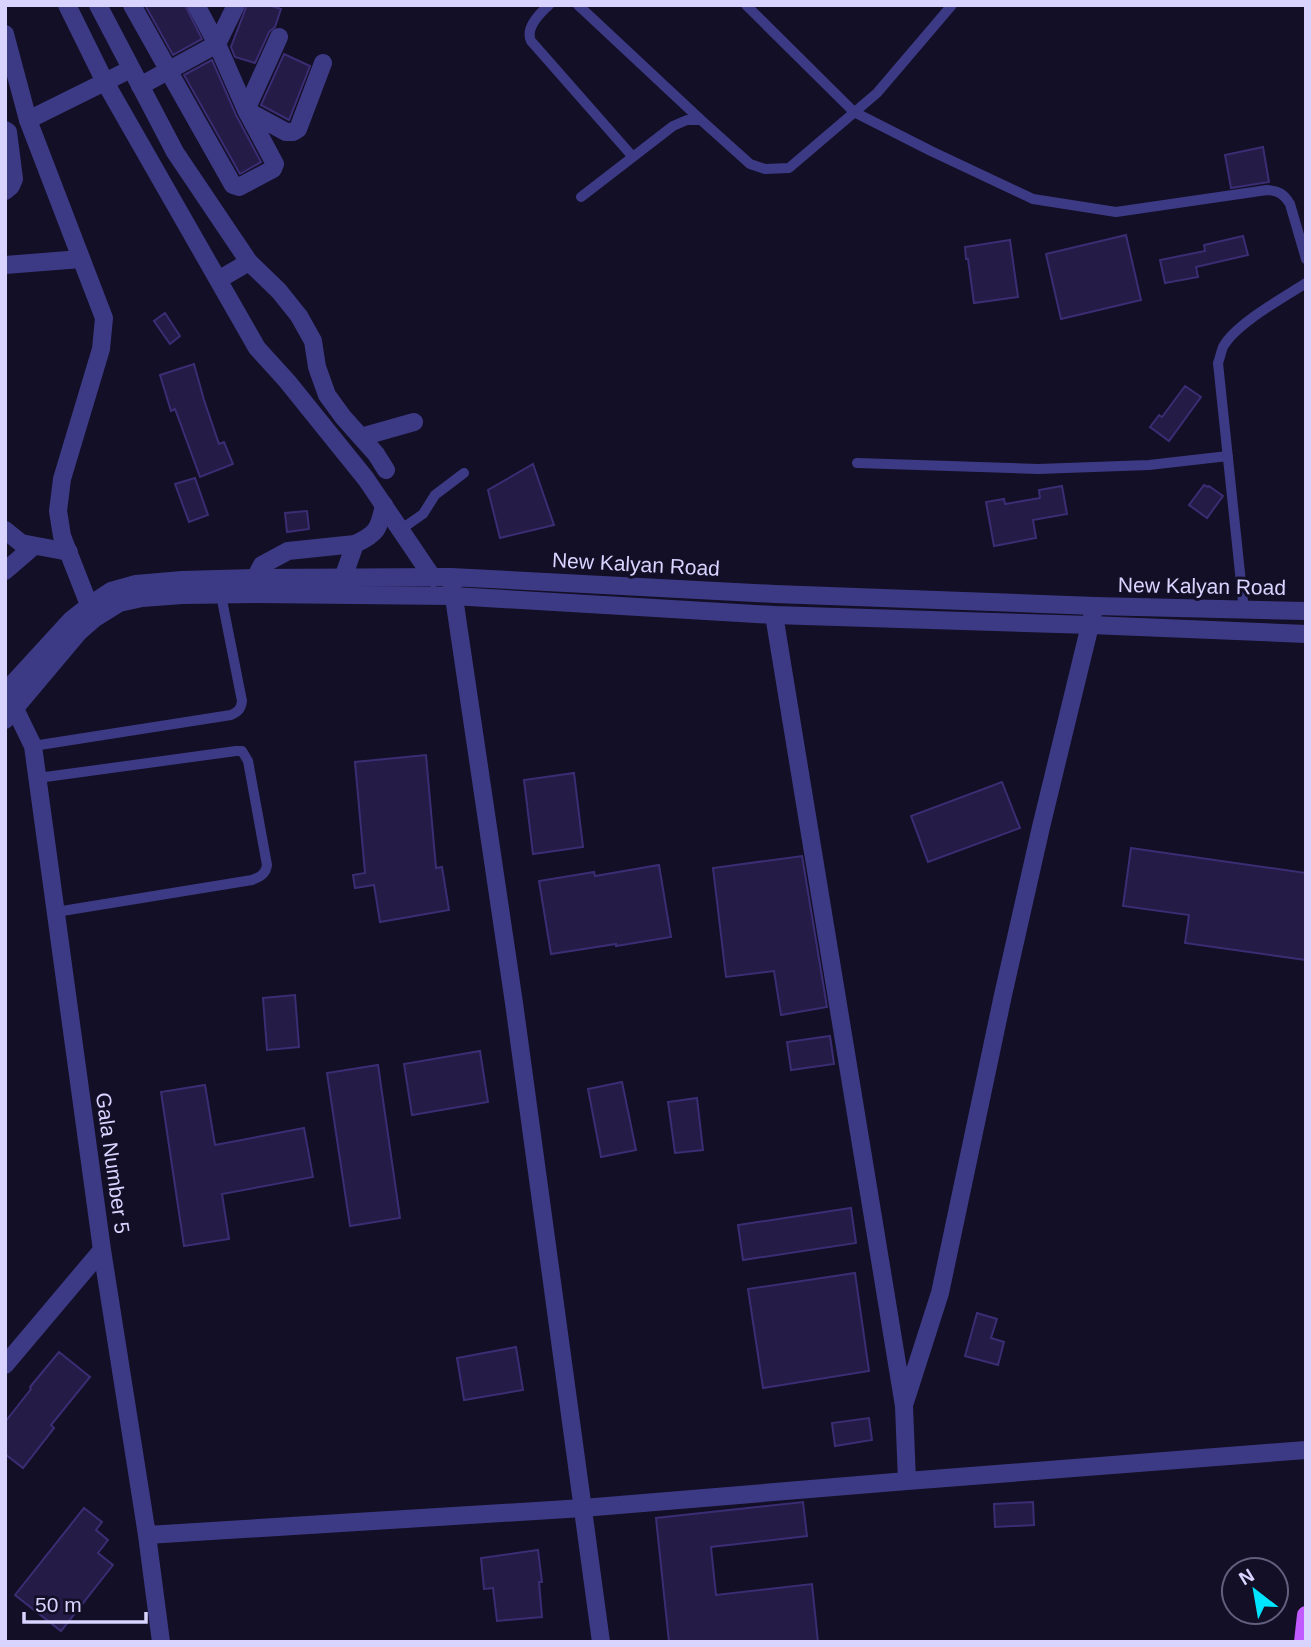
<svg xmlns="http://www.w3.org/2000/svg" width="1311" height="1647" font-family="Arial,sans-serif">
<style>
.building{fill:#241b47;stroke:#3b2d73;stroke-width:2}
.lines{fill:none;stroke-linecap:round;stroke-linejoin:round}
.service{stroke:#3d3a85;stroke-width:10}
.minor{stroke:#3d3a85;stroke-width:18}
.tertiary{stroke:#3d3a85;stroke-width:18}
.primary{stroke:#c25bff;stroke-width:18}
.labels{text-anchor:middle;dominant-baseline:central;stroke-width:6;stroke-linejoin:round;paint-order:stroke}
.street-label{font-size:21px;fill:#d9d4ff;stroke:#130f26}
</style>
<rect width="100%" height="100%" fill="#130f26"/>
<path class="building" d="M145 5H185L202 39 173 55Z
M247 5H268L281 9 275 27 269 32 255 63 235 57 231 47Z
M284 54 310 66 289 120 261 105Z
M212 60 236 115 261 162 240 174 184 75Z
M1263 147 1269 182 1231 188 1225 155Z
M1126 235 1141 300 1061 319 1046 254Z
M1243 236 1248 255 1196 267 1198 277 1165 283 1160 260 1205 251 1204 245Z
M1010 240 1018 297 974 303 968 259H966L965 247Z
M165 313 180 336 170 344 154 321Z
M194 364 204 400 219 444 224 442 233 464 200 477 175 409 171 411 160 375Z
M1185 386 1201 397 1169 441 1150 427 1159 415 1162 417Z
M533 464 554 525 500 538 488 490Z
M195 478 208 515 189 522 175 484Z
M1204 485 1208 487 1209 486 1223 496 1207 518 1189 505Z
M1062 486 1067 514 1033 520 1036 538 994 546 986 502 1004 499 1005 504 1040 498 1039 490Z
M307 511 309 529 287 532 285 513Z
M426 755 436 868 442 867 449 910 380 922 374 885 355 888 353 875 365 873 355 762Z
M574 773 583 847 533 854 524 780Z
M1002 782 1020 828 928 862 911 816Z
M1131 848 1306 873V960L1185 943 1189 915 1123 906Z
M802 856 827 1007 781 1015 774 971 726 977 713 868Z
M659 865 671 937 616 946V944L551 954 539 881 594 872 595 876Z
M295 995 299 1047 267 1050 263 998Z
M830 1036 834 1064 791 1070 787 1042Z
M480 1051 488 1102 412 1115 404 1064Z
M378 1065 400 1218 350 1226 327 1073Z
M622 1082 636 1150 601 1157 588 1089Z
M205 1085 215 1145 304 1128 313 1177 222 1194 229 1239 184 1246 161 1092Z
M697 1098 703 1150 675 1153 668 1102Z
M851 1208 856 1243 743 1260 738 1225Z
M855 1273 869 1371 763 1388 748 1289Z
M977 1313 997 1319 991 1338 1004 1342 998 1365 965 1356Z
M516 1347 523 1390 464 1400 457 1358Z
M59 1352 90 1377 51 1425 54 1428 23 1468 5 1454V1422L31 1389 30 1387Z
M869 1418 872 1440 835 1446 832 1423Z
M803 1502 807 1536 711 1547 716 1595 812 1584 818 1642H669L656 1518Z
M1033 1502 1034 1525 995 1527 994 1504Z
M84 1508 102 1522 96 1530 108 1540 98 1553 113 1565 61 1631 15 1595Z
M538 1550 542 1582H539L542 1617 497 1621 493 1588 484 1589 481 1558Z"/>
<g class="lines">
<path class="service" d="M549 5C539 14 525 28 531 41L633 157
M578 5 701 120
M746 5 854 112 931 151 1033 199 1116 212 1267 190C1279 191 1284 194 1290 204L1306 259
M581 197 673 126 687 120H701L750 164 765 169 789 168 877 93 952 5
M857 463 1038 469 1149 465 1228 456
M400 530 423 514 435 495 464 473
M1244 611 1218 363C1220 358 1221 352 1223 347 1235 324 1283 298 1306 283
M33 746 231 715C238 712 241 709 242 701L221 595
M38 778 236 751H242L248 761 267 865C266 874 260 877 252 880L56 912"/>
<path class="minor" d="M132 5 164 62
M196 5 217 44 236 5
M5 34 28 120
M279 37 246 110 286 132H293L298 129 323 63
M140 86 217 44 246 110 275 164 273 169 239 187 233 185 168 70
M5 130 8 132 14 179 11 186 5 191
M5 265 81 259
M361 437 414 422
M5 530 21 543 69 552
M5 571 34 546
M255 578 262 565 288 551 355 544
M343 578 355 544C377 534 379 529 384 505
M7 699 15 709 33 746 102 1250 147 1535 161 1642
M5 1365 102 1250
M905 1402 940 1293 1003 995 1041 827 1093 613
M907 1481 1306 1450
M147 1535 583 1508 907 1481 904 1406 774 615"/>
<path class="tertiary" d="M67 5 105 82 257 348 287 381 366 479 433 578
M98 5 175 152 249 262 279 291 299 316 313 341 317 367 327 395 343 417 376 454 386 470
M218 280 249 262
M452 584 514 1003 601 1642
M93 615 62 536 58 511 62 479 101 349 104 318 28 120 131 69
M5 692 71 620 90 605 111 591 136 584 182 580 255 578 451 577 775 594 1095 606 1306 611
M5 720 79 632 95 618 119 603 142 598 182 595 257 594 453 596 774 615 1091 625 1306 634"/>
<path class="primary" d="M1303 1642 1306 1615"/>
</g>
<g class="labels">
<g class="street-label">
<text transform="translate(636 564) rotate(3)">New Kalyan Road</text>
<text transform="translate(1202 586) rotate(1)">New Kalyan Road</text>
<text transform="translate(113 1163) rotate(82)">Gala Number 5</text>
</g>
</g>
<rect width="1311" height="1647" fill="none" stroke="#d9d4ff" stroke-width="14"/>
<g transform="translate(1255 1591) rotate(329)"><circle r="33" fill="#130f26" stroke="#625e7d" stroke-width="2"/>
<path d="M0-5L12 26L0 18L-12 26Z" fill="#00e5ff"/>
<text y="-10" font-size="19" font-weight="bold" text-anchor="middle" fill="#d9d4ff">N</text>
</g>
<path d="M24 1612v10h122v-10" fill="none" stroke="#d9d4ff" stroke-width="3.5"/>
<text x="35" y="1612" font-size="21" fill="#d9d4ff" stroke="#130f26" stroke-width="5" paint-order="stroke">50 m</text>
</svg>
